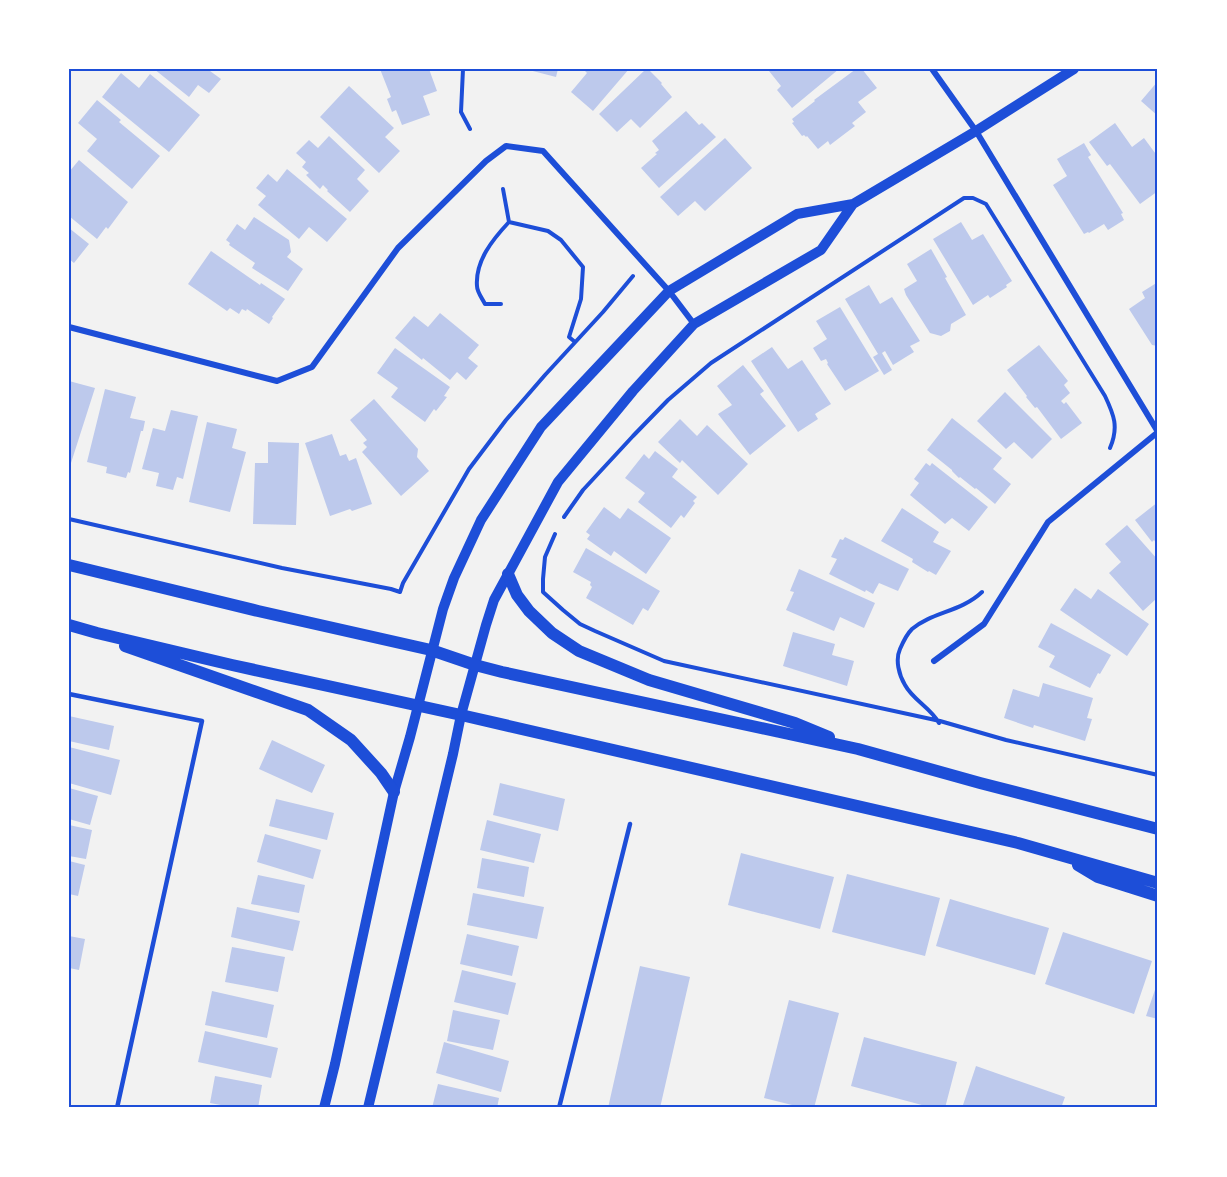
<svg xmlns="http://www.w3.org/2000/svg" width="1227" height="1177" font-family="Raleway,sans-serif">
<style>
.building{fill:#bdc9ec}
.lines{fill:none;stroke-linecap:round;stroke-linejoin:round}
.path{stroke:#1d4ed8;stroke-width:4}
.service{stroke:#1d4ed8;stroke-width:4.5}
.minor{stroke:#1d4ed8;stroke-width:6}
.tertiary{stroke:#1d4ed8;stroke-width:10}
.secondary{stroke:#1d4ed8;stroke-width:12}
.neatline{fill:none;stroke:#1d4ed8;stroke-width:2}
</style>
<rect width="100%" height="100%" fill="#f2f2f2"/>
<path class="building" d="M154 69H212L210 71 221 79 209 93 198 85 189 97Z
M380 69H429L437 91 423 96 430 115 402 125 396 110 392 112 387 99 391 97Z
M525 69H558L556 77Z
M583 69H629L593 111 571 92 587 73Z
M646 69H648L662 83 661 84 672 97 640 128 631 119 617 132 599 114Z
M772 69H839L792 108 777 90 781 86 769 71Z
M856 69H862L877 88 858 102 866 112 852 123 855 126 830 145 828 141 818 149 807 136 806 137 804 135 802 136 792 123 794 122 792 119 815 101 814 100Z
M121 73 139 88 150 74 200 115 169 152 102 97Z
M1158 81V116L1141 101Z
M349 86 394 128 385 137 400 151 379 173 320 117Z
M97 100 121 120 119 122 160 156 132 189 87 151 97 139 78 123Z
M686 111 699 125 702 123 716 137 659 188 641 168 657 154 655 153 659 150 652 141Z
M1115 123 1132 147 1144 138 1158 157V191L1140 204 1110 164 1107 166 1089 142Z
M329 136 365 170 357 179 369 191 350 212 327 191 328 190 323 185 320 189 306 175 309 173 302 167 306 162 296 153 309 140 318 148Z
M725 138 752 168 705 211 695 201 678 216 660 197Z
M1084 143 1091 155 1088 157 1123 213 1121 214 1124 220 1108 230 1104 224 1089 233 1088 232 1084 234 1053 185 1067 176 1057 159Z
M79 160 128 202 108 229 106 227 97 239 69 216V172Z
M287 169 347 219 327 242 309 227 299 239 258 205 266 196 256 188 268 174 277 182Z
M254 217 289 240 291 252 287 257 303 269 288 291 252 268 255 263 229 245 230 243 226 240 237 224 245 230Z
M961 222 972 240 983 234 1012 281 1006 285 1007 287 990 298 988 295 973 305 933 239Z
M69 228 89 244 74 263 69 259Z
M931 249 947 277 945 278 966 315 951 324 950 331 941 336 930 333 906 295 904 289 917 281 907 264Z
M211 251 260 285 261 283 285 299 272 317 273 318 269 324 247 309 246 311 242 309 239 314 230 308 227 311 188 284Z
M1158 282V346L1152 345 1129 309 1145 298 1142 292Z
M869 285 880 304 892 297 920 341 910 346 914 352 893 365 885 351 882 353 892 370 884 375 873 357 878 354 845 299Z
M840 307 879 371 845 391 827 364 828 363 826 359 821 361 813 348 827 339 816 321Z
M440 313 479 345 468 358 478 366 466 380 457 372 450 380 423 358 422 360 395 338 414 316 428 327Z
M1039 345 1068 381 1064 385 1070 393 1061 401 1064 404 1066 402 1082 423 1061 439 1037 407 1035 408 1026 397 1027 396 1007 370Z
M772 347 788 369 802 360 831 404 815 414 818 419 798 432 751 361Z
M395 348 450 387 444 396 447 397 436 411 434 409 425 422 391 397 398 388 377 373Z
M743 365 764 391 760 394 786 426 750 455 718 414 732 405 717 386Z
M69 381 95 388 71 463H69Z
M105 389 136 397 130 418 145 421 143 431H141L130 473 128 472 126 478 106 473 107 467 87 462Z
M1005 392 1052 439 1032 459 1014 442 1006 449 977 421Z
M374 399 418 449 417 457 429 471 401 496 362 452 367 447 363 443 367 440 350 420Z
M171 410 198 416 183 479 177 477 173 490 156 486 159 473 142 469 153 428 165 431Z
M952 418 1002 458 993 469 1011 484 995 504 976 488 975 489 960 477 959 478 952 471V470L927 450Z
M680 419 697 436 707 425 748 464 718 495 682 460 680 463 658 442Z
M207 422 237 429 232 448 246 452 230 512 189 502Z
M332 434 340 456 346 454 349 461 356 458 372 504 352 511 350 509 330 516 305 443Z
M268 442 299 443 296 525 253 524 255 463H268Z
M655 451 678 469 672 477 697 497 693 501 695 503 684 518 681 515 671 528 638 502 645 493 625 478 644 454 649 459Z
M926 463 930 466 932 463 988 507 969 531 952 518 945 524 910 495 919 483 914 479Z
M1158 502V546L1154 540 1152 542 1135 520Z
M604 507 620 519 628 508 671 538 646 574 614 551 611 556 587 539 590 535 586 532Z
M902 508 939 532 933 542 951 551 936 575 929 571 928 572 912 562 913 559 881 541Z
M1127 525 1158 560V601L1156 599 1143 611 1109 573 1121 562 1105 544Z
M845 537 909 569 898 591 879 583 873 594 866 590 865 592 829 574 837 559 831 557 840 539 843 540Z
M586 548 660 591 648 611 643 608 633 625 586 598 592 587 590 585 591 582 573 572Z
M799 569 875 603 864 628 840 617 834 631 786 610 794 592 790 591Z
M1075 588 1091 599 1098 589 1149 624 1127 656 1060 610Z
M1051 623 1111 655 1100 674 1098 673 1090 688 1049 667 1055 656 1038 647Z
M793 632 835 644 832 655 854 661 847 686 783 666Z
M1043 683 1093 698 1087 718 1092 719 1085 741 1034 725 1033 728 1004 718 1013 689 1039 697Z
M69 716 114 726 109 750 69 741Z
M272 740 325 765 312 793 259 769Z
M69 747 120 760 111 795 69 783Z
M500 783 565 799 558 831 493 815Z
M69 788 98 796 90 825 69 819Z
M276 799 334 813 327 840 269 826Z
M487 820 541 834 534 863 480 850Z
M69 825 92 830 86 859 69 856Z
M265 834 321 850 313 879 257 862Z
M741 853 834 877 820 929 728 905Z
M482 858 529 867 524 897 477 888Z
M69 861 85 865 78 896 69 894Z
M847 874 940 898 925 956 832 932Z
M258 875 305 885 299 913 251 904Z
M473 893 544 907 537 939 467 925Z
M950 899 1049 928 1035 975 936 946Z
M237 907 300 921 293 951 231 937Z
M1063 932 1152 961 1134 1014 1045 984Z
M467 934 519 946 512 976 460 964Z
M69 936 85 939 79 970 69 968Z
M232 947 285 957 278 992 225 982Z
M640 966 690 977 660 1108H608Z
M462 970 516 983 508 1015 454 1002Z
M1158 981V1019L1146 1016Z
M212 991 274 1005 267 1038 205 1025Z
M789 1000 839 1013 814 1108H804L764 1098Z
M453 1010 500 1020 493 1050 447 1041Z
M205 1031 278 1048 271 1078 198 1062Z
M864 1037 957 1062 945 1108H933L851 1086Z
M444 1042 509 1061 501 1092 436 1073Z
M976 1066 1065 1097 1061 1108H962Z
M215 1076 262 1085 258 1108H237L210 1103Z
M438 1084 499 1098 497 1108H432Z"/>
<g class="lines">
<path class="path" d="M463 69 461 112 470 129
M503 189 509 222
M501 304H485C482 298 477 292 477 286 475 261 493 239 509 222L548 231 561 240 583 267 581 299 569 337 575 342
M564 517 583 490 633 436 668 400 711 363 964 198H973L986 204 1105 396C1114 415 1119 427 1110 448
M69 519 282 568 391 589 400 592 403 583 469 469 506 420 545 375 603 312 633 276
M555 534 545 557 543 579V592L563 610 580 624 595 631 664 661 940 721 1006 740 1158 775
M940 721 939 723C931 708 913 700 905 685 899 675 895 660 900 649 903 642 907 634 912 629 932 612 961 612 982 592"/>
<path class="service" d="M69 694 202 721 117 1108
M559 1108 630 824"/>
<path class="minor" d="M932 69 976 131 1158 432
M69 327 277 381 312 367 398 248 486 161 506 146 543 151 669 291 694 324
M934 661 984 624 1048 522 1158 432"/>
<path class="tertiary" d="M324 1108 335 1064 394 792 410 737 443 609 454 578 481 520 541 427 669 291 797 214 853 204 976 131 1074 69
M368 1108 453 754 461 715 486 625 494 600 558 482 633 391 694 324 821 250 853 204"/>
<path class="secondary" d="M69 565 258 611 431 650 475 665 502 672 858 749 980 783 1158 829
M508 574 517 595 529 611 552 633 579 651 649 680 795 723 829 737
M69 625 97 633 232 665 461 715 1018 843 1158 883
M125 646 308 710 351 740 381 773 394 792
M1078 865 1098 877 1158 896"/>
</g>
<rect width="1227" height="1177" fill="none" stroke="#ffffff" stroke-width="141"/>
<rect x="70" y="70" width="1086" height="1036" class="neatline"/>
</svg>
